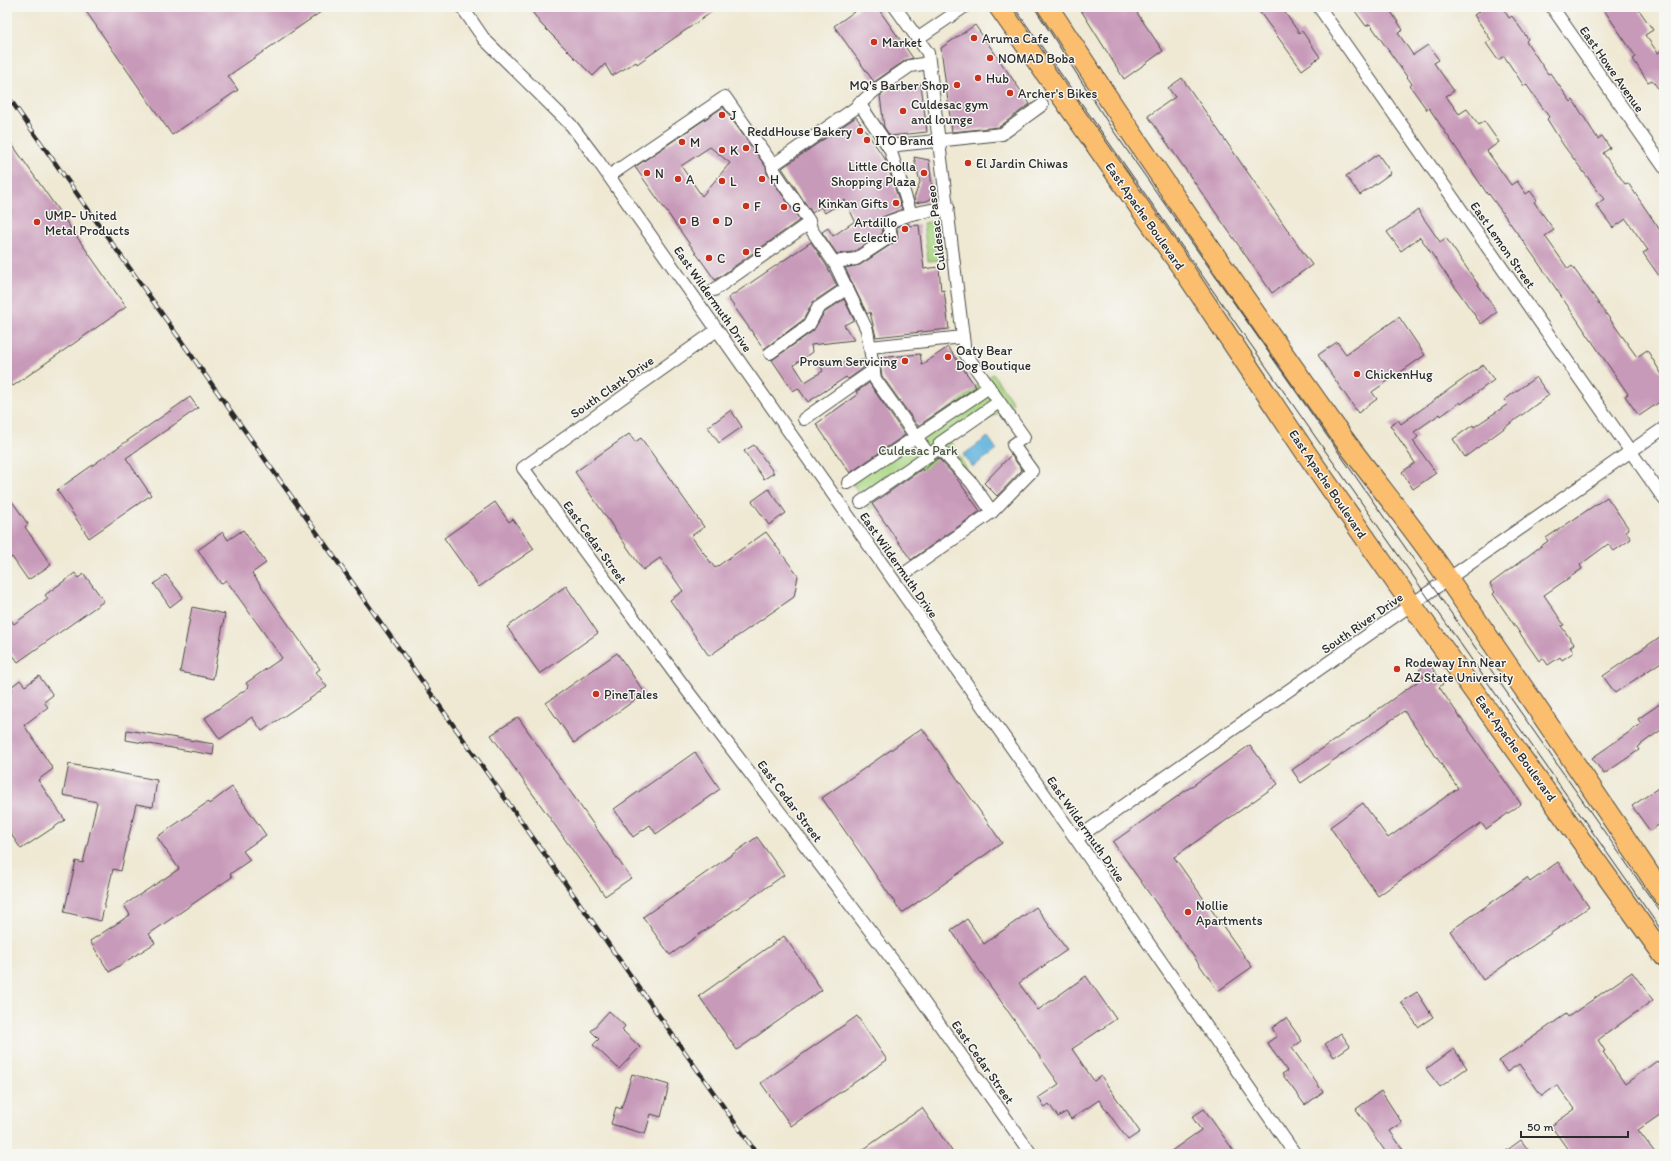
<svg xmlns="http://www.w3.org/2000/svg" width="1671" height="1161" font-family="Itim,sans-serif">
<rect width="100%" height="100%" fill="#f6f6f2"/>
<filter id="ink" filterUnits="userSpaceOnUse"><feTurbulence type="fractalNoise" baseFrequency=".025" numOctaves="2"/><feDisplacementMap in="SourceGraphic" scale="8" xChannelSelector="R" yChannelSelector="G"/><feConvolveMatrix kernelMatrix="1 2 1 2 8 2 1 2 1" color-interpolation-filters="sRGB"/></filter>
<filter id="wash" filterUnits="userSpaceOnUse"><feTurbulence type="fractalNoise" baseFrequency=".012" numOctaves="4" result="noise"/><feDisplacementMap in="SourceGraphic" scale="16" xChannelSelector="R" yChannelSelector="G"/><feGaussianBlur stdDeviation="0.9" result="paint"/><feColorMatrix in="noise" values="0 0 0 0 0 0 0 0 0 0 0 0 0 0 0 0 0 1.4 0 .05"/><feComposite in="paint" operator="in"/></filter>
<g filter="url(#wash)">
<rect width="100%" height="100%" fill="#efe9d4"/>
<!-- green -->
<g fill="#aad784" stroke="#6a8158">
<polygon points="937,221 942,260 928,261 923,223"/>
<polygon points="993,374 1013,403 981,424 975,421 949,438 953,447 972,477 940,454 925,470 921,468 871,502 874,507 870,510 847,475 850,473 851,475 953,406 977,388 976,386"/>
</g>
<!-- water -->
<polygon fill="#63b5df" stroke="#477085" points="988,437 997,450 972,467 963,455"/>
<g id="blocks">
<!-- building -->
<g fill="#c89ab9" fill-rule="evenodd">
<polygon points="83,7 328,7 228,76 238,90 172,135"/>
<polygon points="529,7 719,7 637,64 636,62 612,76 605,64 593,76 540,23"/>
<polygon points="861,7 877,7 913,58 906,60 874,82 834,26"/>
<polygon points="1079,7 1133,7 1163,51 1124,79"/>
<polygon points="1256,7 1281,7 1299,33 1302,31 1320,57 1302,70"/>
<polygon points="1352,7 1388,7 1403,30 1398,33 1413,55 1428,45 1439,60 1434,63 1454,91 1446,96 1459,114 1467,109 1479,125 1484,121 1499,142 1487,151 1511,185 1517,181 1526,194 1530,191 1537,200 1534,202 1554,230 1545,236 1568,269 1572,266 1637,357 1647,350 1664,378 1664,399 1639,416 1625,396 1628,394 1533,255 1489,194 1488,195 1429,108 1427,110 1410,86 1412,84 1370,24 1366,26"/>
<polygon points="1476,7 1502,7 1509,18 1512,16 1528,39 1526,41 1548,74 1550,73 1571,102 1573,100 1598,139 1602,136 1610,148 1603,153 1625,184 1628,183 1664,236 1664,283 1643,253 1648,250 1626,219 1613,228 1596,205 1604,199 1564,146 1547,119 1549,117 1526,84 1524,86 1504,56 1498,60 1486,43 1491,40 1474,15 1480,11"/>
<polygon points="1602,7 1637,7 1653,30 1645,35 1658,53 1664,48 1664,97 1652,80 1648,82 1633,59 1636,57"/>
<polygon points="975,25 1030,104 999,127 952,132 941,48"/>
<polygon points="1182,78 1312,265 1272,293 1148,116 1175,97 1168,88"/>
<polygon points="921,84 927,132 890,136 884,127 880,96 891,88"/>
<path d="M 723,107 L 766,167 L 767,173 L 800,220 L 715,280 L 635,167 ZM 710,147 L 730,163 L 702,196 L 681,166 Z"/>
<polygon points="856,117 885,159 902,209 882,217 881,223 883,233 853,252 837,254 822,232 828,228 833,236 855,221 845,200 825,213 821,207 812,213 782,168"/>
<polygon points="7,137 126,307 13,386 7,377"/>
<polygon points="1378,154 1391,173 1360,195 1346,176"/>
<polygon points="914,157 929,160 933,197 927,201 915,203 914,198 920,182"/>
<polygon points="1418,210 1440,242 1446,238 1497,312 1481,324 1420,237 1401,251 1387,232"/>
<polygon points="908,223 909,226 919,225 924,269 939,267 941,291 944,290 949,329 876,337 870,312 867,314 845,268 860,265 895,242 898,238 897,227"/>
<polygon points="811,242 828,268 837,286 813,302 803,320 764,349 728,298"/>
<polygon points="844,299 854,320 844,325 854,340 811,345 812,352 794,365 805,382 823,371 820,365 864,360 865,367 848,379 846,377 808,402 798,388 793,391 772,360 813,331 824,313"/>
<polygon points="1399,317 1425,355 1372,392 1377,399 1358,413 1318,355 1337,342 1346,354"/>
<polygon points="948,347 976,387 918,426 882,376 879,358 920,354 922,365"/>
<polygon points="1483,365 1494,380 1461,404 1460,402 1441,416 1440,414 1414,432 1418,437 1413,441 1436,473 1413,489 1402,472 1415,463 1390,425 1398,420 1401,424"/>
<polygon points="1536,377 1549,395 1465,457 1453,439 1473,425 1474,427 1508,404 1504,400"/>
<polygon points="869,383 905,435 850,473 816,424 858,394 856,392"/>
<polygon points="190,397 198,408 126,458 151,495 89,538 57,490"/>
<polygon points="731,410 742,427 719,443 708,427"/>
<polygon points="629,434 635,442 641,438 704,527 691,536 715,568 766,532 798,576 794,597 709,656 670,600 683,591 660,558 643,570 575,472"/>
<polygon points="754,445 774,473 764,479 744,451"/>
<polygon points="1011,455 1022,470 997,496 984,483"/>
<polygon points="938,458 955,476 980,511 911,560 872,504 922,469 923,471"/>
<polygon points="769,489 786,513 769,525 752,501"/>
<polygon points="7,494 28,524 25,527 51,565 28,580 12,557 7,561"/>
<polygon points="1607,497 1629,529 1626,531 1631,539 1614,551 1608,544 1580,565 1582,569 1544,595 1564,625 1561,626 1574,644 1570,647 1574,652 1562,660 1560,657 1548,665 1543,658 1539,661 1493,594 1495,592 1490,584 1548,541 1546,538"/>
<polygon points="495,502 509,522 513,519 534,549 479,587 444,538"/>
<polygon points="243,530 266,563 252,573 320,669 316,672 327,687 262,731 252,717 220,739 205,718 249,687 246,683 282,658 226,580 221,584 198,550 223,532 228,540"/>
<polygon points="75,573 78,578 84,574 104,601 18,662 7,647 7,615 14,624 48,599 45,595"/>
<polygon points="166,575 183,597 170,607 154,584"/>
<polygon points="566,586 598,633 540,674 507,627"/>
<polygon points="192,607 225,614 213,679 180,672"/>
<polygon points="1664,634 1664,660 1615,693 1603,676"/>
<polygon points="617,653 645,693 574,743 546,703"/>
<polygon points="1429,663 1443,684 1439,687 1521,804 1486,829 1481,823 1378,896 1330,827 1363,803 1388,838 1458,788 1404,711 1301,783 1292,770 1424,677 1419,670"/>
<polygon points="39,676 53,695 44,702 48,707 24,725 53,769 38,780 65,820 21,849 7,828 7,693 13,689 11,687 20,680 25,686"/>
<polygon points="1664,701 1664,728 1637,747 1639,750 1604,774 1592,758 1641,724 1638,719"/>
<polygon points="518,717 631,878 605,896 491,735"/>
<polygon points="922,728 1002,843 902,913 822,798"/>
<polygon points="127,730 214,744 213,755 126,740"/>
<polygon points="1250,745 1278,784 1174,857 1252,967 1218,991 1113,842"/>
<polygon points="695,752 720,789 656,834 650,825 633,837 614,809"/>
<polygon points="69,764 157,780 153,807 136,804 121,871 113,869 101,921 64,912 76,861 83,863 97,802 63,795"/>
<polygon points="1664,784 1664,821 1650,831 1632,806"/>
<polygon points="232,787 266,835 243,851 250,860 230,874 232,877 149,934 155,943 109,972 90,941 130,915 124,905 179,869 157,837 208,802 209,804"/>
<polygon points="757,837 784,875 670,955 643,917"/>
<polygon points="1558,862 1589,907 1483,980 1450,931 1527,878 1530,882"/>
<polygon points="1036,907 1067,950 1019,983 1038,1010 1086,976 1116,1019 1072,1049 1094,1081 1101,1076 1140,1132 1128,1140 1099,1100 1071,1119 1066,1112 1058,1117 1049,1104 1045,1107 1038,1098 1059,1084 951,930 967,919 984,944"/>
<polygon points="784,936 822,990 737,1050 699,996"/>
<polygon points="1632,972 1653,1000 1598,1040 1605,1051 1603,1052 1625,1084 1657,1061 1664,1071 1664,1112 1638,1130 1656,1154 1571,1154 1551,1126 1575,1109 1557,1085 1542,1096 1519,1064 1507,1072 1499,1061 1566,1014 1568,1017"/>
<polygon points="1417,992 1433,1017 1418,1027 1401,1002"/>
<polygon points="609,1011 625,1026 622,1030 640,1047 619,1069 593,1045 599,1039 591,1031"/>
<polygon points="857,1016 887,1060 791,1126 761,1083"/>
<polygon points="1286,1018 1302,1041 1292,1048 1323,1092 1305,1105 1282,1074 1287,1071 1267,1043 1277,1036 1272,1028"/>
<polygon points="1341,1033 1350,1046 1334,1057 1325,1044"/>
<polygon points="1454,1049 1467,1068 1440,1087 1426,1069"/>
<polygon points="632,1074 669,1085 661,1117 651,1114 645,1134 611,1124 616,1107 621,1109"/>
<polygon points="1381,1091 1402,1123 1390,1131 1406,1154 1387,1154 1356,1109"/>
<polygon points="922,1108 954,1154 857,1154"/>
<polygon points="1204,1109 1236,1154 1167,1154 1201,1130 1192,1117"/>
<polygon points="1521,1140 1531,1154 1502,1154"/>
</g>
</g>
</g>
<g filter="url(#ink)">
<use href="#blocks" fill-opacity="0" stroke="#484844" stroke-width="1"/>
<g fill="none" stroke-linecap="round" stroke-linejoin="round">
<!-- street casing -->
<g stroke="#484844" stroke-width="14">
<g id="street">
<polyline points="462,7 484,39 571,125 596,158 1076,839 1295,1154"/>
<polyline points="895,7 928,53 965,353 1024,437 1013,445 1032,471 992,512 908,571"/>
<polyline points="1319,7 1664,499"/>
<polyline points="1552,7 1664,167"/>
<polyline points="917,39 964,7"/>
<polyline points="859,103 890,149 911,214 948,207"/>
<polyline points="888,146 1002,134 1042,105"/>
<polyline points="773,165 773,169 809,221 811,229 835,264 867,330 875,379 929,455"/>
<polyline points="609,176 725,97 773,165 854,109 874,91 910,66 929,63"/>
<polyline points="834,262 856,259 891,236 888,222 911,214"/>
<polyline points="714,290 809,223"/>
<polyline points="717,330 523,468 686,689 910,983 1031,1154"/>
<polyline points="870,347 963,337"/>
<polyline points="770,353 809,325 818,308 847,288"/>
<polyline points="804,419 874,370"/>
<polyline points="939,448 972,483 992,512"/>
<polyline points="848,483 989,387"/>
<polyline points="861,502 939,448 940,443 999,402"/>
<polyline points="1076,839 1664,428"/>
</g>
</g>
<!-- primary casing -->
<g stroke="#484844" stroke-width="22">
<g id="primary">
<polyline points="999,7 1185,272 1306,453 1412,605 1664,956"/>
<path d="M 1048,7 C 1143,153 1242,296 1343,438 C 1374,480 1408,521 1438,564 C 1514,674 1590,785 1664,896"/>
</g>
</g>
<!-- street -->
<use href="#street" stroke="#fff" stroke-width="12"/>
<!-- primary -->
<use href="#primary" stroke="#fbbe6e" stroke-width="20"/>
<!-- tram -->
<g stroke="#2b2b2b" stroke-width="1">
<polyline points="1014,7 1664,934"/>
<polyline points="1034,7 1110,126 1664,917"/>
</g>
<!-- rail casing -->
<g stroke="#2b2b2b" stroke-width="4.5">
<polyline id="rail" points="7,95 757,1154"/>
</g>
<!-- rail -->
<use href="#rail" stroke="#f6f6f2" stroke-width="3" stroke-dasharray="9" stroke-linecap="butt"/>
</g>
</g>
<!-- markers -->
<g fill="#c8321e" stroke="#f6f6f2" stroke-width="1.5">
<circle cx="974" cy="38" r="4"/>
<circle cx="874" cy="42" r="4"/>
<circle cx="990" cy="58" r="4"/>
<circle cx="978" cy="78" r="4"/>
<circle cx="957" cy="85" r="4"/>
<circle cx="1010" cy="93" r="4"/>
<circle cx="903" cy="111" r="4"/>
<circle cx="722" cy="115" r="4"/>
<circle cx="860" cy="131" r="4"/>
<circle cx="867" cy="140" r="4"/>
<circle cx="682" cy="142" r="4"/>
<circle cx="746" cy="148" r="4"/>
<circle cx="722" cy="150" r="4"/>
<circle cx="968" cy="163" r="4"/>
<circle cx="647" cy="173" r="4"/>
<circle cx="924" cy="173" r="4"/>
<circle cx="678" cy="179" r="4"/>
<circle cx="762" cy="179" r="4"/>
<circle cx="722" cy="181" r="4"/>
<circle cx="896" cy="203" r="4"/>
<circle cx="746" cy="206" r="4"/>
<circle cx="784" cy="207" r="4"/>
<circle cx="683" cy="221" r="4"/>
<circle cx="716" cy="221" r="4"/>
<circle cx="37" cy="222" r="4"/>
<circle cx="905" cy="229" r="4"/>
<circle cx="746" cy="252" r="4"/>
<circle cx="709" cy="258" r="4"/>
<circle cx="948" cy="357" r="4"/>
<circle cx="905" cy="361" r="4"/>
<circle cx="1357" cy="374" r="4"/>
<circle cx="1397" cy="669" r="4"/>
<circle cx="596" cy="694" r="4"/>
<circle cx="1188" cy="912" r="4"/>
</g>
<g text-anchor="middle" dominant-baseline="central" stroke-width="3" stroke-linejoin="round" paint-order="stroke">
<!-- poi labels -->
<g font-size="13" fill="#2b2b2b" stroke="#f6f6f2" text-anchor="start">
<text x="982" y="38">Aruma Cafe</text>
<text x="882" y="42">Market</text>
<text x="998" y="58">NOMAD Boba</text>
<text x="986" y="78">Hub</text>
<text x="949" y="85" text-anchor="end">MQ's Barber Shop</text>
<text x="1018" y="93">Archer's Bikes</text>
<text x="911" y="104">Culdesac gym<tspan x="911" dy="15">and lounge</tspan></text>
<text x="730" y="115">J</text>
<text x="852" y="131" text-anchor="end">ReddHouse Bakery</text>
<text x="875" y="140">ITO Brand</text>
<text x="690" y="142">M</text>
<text x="754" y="148">I</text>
<text x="730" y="150">K</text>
<text x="976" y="163">El Jardin Chiwas</text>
<text x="916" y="166" text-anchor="end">Little Cholla<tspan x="916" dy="15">Shopping Plaza</tspan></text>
<text x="655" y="173">N</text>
<text x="686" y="179">A</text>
<text x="770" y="179">H</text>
<text x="730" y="181">L</text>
<text x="888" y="203" text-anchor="end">Kinkan Gifts</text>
<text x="754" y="206">F</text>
<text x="792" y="207">G</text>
<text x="45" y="215">UMP- United<tspan x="45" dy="15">Metal Products</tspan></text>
<text x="691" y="221">B</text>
<text x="724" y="221">D</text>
<text x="897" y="222" text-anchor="end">Artdillo<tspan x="897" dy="15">Eclectic</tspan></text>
<text x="754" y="252">E</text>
<text x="717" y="258">C</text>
<text x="956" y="350">Oaty Bear<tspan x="956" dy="15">Dog Boutique</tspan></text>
<text x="897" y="361" text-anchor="end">Prosum Servicing</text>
<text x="1365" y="374">ChickenHug</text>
<text x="1405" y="662">Rodeway Inn Near<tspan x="1405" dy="15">AZ State University</tspan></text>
<text x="604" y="694">PineTales</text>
<text x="1196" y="905">Nollie<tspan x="1196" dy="15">Apartments</tspan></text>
</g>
<!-- street labels -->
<g font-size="13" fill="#2b2b2b" stroke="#f6f6f2">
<text transform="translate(1612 69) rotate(55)">East Howe Avenue</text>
<text transform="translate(1145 216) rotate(55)">East Apache Boulevard</text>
<text transform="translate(936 228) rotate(-97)">Culdesac Paseo</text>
<text transform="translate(1503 245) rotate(55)">East Lemon Street</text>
<text transform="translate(713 299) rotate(55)">East Wildermuth Drive</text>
<text transform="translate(612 387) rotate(-35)">South Clark Drive</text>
<text transform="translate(1328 484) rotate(56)">East Apache Boulevard</text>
<text transform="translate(595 542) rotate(54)">East Cedar Street</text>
<text transform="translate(899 565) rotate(55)">East Wildermuth Drive</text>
<text transform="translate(1362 623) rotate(-35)">South River Drive</text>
<text transform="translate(1516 748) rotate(54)">East Apache Boulevard</text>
<text transform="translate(790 801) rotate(53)">East Cedar Street</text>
<text transform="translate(1086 829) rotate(55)">East Wildermuth Drive</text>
<text transform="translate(983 1062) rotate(55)">East Cedar Street</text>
</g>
<!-- park labels -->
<g font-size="13" fill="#4b5641" stroke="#f6f6f2">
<text x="918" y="450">Culdesac Park</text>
</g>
</g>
<!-- margin -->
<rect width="1671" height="1161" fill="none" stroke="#f6f6f2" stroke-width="24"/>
<!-- scale -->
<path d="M1521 1131v6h107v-6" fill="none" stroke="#2b2b2b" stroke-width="2"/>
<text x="1527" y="1131" font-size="12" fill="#2b2b2b" stroke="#f6f6f2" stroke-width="3" paint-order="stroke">50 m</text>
</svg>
